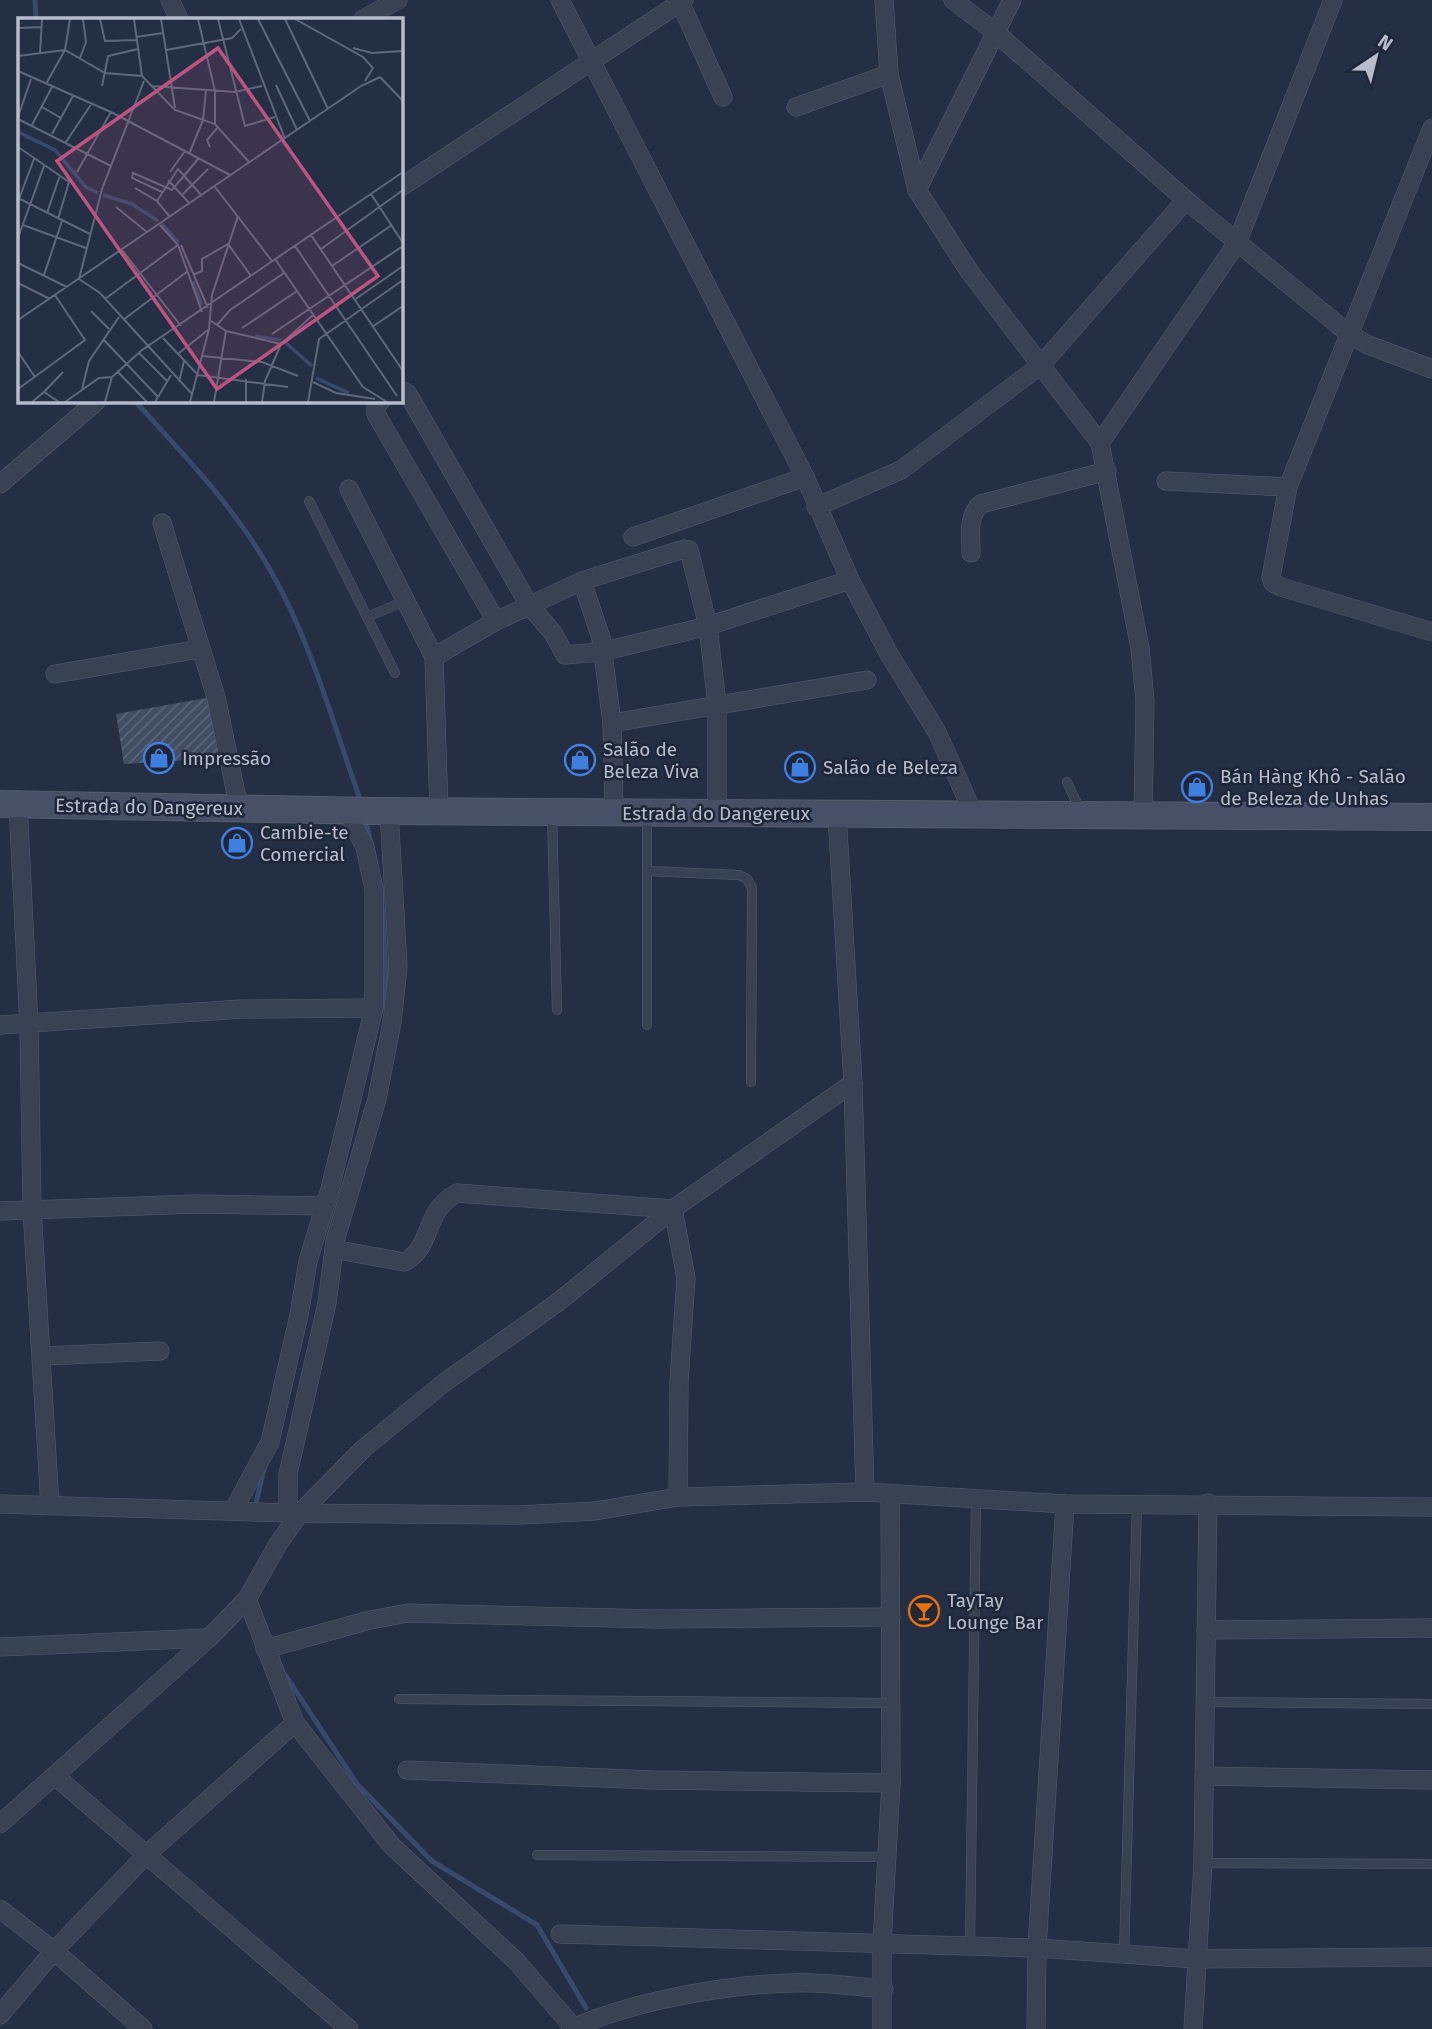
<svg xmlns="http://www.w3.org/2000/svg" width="1432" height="2029" font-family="'Fira Sans',sans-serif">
<defs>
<pattern id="building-hatch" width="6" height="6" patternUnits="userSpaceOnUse" patternTransform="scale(1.75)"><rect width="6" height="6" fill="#414d63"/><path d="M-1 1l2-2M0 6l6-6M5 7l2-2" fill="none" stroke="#5a6578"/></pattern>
</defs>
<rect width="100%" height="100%" fill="#252f43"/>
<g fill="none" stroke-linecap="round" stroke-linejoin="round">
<!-- stream -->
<g stroke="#38496b" stroke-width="5">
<polyline points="35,0 36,19"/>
<path d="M 135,401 C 183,454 233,505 269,568 C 311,640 333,724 361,802"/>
<polyline points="365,818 371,843"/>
<polyline points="381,886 386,973 382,1006"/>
<polyline points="256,1503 264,1469"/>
<polyline points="286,1676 357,1784 432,1861 537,1925 586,2008"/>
</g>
</g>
<!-- building -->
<polygon fill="url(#building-hatch)" points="212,697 226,758 124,764 116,714"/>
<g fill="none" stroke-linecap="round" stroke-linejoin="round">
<!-- lane casing -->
<g stroke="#555c6d" stroke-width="10">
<g id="lane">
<polyline points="309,501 395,673"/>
<polyline points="367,617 405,601"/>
<polyline points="1067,782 1081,812"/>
<polyline points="552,814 557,1010"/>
<polyline points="647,871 739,875 747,879 752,888 751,1082"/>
<polyline points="647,1025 647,814"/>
<polyline points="399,1699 890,1703"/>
<polyline points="1207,1702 1432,1704"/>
<polyline points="537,1855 887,1857"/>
<polyline points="1203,1863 1432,1864"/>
<polyline points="970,1946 976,1499"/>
<polyline points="1124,1954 1137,1504"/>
</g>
</g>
<!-- street casing -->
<g stroke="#555c6d" stroke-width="19">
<g id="street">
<polyline points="170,0 179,19"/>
<polyline points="560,0 805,477 850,580 889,654 937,732 974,815"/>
<polyline points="884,0 889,74 917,190 969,271 1100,443 1140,648 1145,701 1143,816"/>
<polyline points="953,0 995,32 1186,200 1348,333 1366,344 1432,369"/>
<polyline points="680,2 723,97"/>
<polyline points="363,19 398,0"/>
<polyline points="796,107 889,74"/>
<polyline points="1432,128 1288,487 1271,577 1273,583 1281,587 1432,632"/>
<polyline points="401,187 684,0"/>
<polyline points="917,190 1012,0"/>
<polyline points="401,390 408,394 529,605 553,633 565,655 601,652 708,626 850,580"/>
<polyline points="381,401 376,404 376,414 496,621"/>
<polyline points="1100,443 1237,243 1333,0"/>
<polyline points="1166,481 1288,487"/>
<polyline points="0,484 97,401"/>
<polyline points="349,489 434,657 439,811"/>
<polyline points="816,507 901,470 1041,365 1186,200"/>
<polyline points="162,523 216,697 239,808"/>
<polyline points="633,537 805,477"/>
<path d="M 971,553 C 971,535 967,516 981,504 L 1107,471"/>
<polyline points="582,581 601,638 612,723 614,812"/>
<polyline points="434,657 496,621 582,581 684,549 689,550 708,626 717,705 717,813"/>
<polyline points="55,674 200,649"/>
<polyline points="612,723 867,680"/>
<polyline points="18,804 29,1026 32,1209 50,1506"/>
<polyline points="837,814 853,1083 865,1492"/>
<polyline points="0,1025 242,1009 374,1008"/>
<polyline points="0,1211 195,1204 325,1206"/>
<path d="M 336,1246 L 338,1250 L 404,1262 C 434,1247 422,1212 457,1193 L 673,1209 L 686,1278 L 679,1381 L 678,1497"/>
<polyline points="43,1356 160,1351"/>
<polyline points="0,1504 288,1513 520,1515 595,1511 678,1497 865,1492 1065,1504 1432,1507"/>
<polyline points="233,1511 270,1442 299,1315 308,1261 330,1189 374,1008 374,889 365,847 346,810"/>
<polyline points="288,1513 288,1474 327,1303 335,1241 377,1099 392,1022 398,967 389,811"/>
<polyline points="1206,1630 1432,1628"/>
<polyline points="0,1647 209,1638"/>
<polyline points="265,1649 370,1620 408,1613 658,1619 891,1617"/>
<polyline points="295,1723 392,1846 516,1961 574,2028"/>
<polyline points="407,1770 652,1780 891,1783"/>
<polyline points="55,1776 349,2029"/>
<polyline points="1204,1776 1432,1780"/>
<polyline points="0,1824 209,1638 247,1599 278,1544 300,1513 363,1449 445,1382 557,1303 673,1209 853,1083"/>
<polyline points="0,1909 54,1951 143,2029"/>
<polyline points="560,1934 1037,1948 1196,1959 1432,1957"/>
<polyline points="0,2015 54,1951 147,1854 295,1723 247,1599"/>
<path d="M 571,2029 C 636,1999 744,1981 814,1983 C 838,1984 861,1987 884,1989"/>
<polyline points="882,2029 882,1943 891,1783 890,1494"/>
<polyline points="1036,2029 1037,1948 1065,1504"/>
<polyline points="1193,2029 1203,1863 1208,1503"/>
</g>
</g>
<!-- secondary casing -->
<g stroke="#555c6d" stroke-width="28">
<polyline id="secondary" points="0,804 373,811 1432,817"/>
</g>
<!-- lane -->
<use href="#lane" stroke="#394253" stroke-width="9"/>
<!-- street -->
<use href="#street" stroke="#394253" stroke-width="18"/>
<!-- secondary -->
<use href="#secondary" stroke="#475066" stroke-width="26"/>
</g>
<!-- icons -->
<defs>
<g id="shop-ring" transform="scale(1.575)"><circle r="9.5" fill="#1e2638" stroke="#3f7fe0" stroke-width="1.5"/><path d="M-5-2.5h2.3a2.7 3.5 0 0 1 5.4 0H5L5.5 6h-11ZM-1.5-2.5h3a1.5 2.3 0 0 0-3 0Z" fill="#3f7fe0"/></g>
<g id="bar-ring" transform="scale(1.575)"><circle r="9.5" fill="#1e2638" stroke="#e8710a" stroke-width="1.5"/><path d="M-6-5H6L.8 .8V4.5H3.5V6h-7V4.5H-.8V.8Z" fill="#e8710a"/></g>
</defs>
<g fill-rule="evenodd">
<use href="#shop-ring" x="159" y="758"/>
<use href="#shop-ring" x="580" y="760"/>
<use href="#shop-ring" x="800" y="767"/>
<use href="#shop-ring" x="1197" y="787"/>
<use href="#shop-ring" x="237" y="843"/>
<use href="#bar-ring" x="924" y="1611"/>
</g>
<g text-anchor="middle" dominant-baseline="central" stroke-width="5" stroke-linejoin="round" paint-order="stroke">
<!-- poi labels -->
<g font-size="19" fill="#b7bdcd" stroke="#1e2638" text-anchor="start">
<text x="603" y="749">Salão de<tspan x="603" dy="22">Beleza Viva</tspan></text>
<text x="182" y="758">Impressão</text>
<text x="823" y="767">Salão de Beleza</text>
<text x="1220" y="776">Bán Hàng Khô - Salão<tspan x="1220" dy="22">de Beleza de Unhas</tspan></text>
<text x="260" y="832">Cambie-te<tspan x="260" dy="22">Comercial</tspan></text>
<text x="947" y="1600">TayTay<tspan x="947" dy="22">Lounge Bar</tspan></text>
</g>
<!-- street labels -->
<g font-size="19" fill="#b7bdcd" stroke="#1e2638">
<text transform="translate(149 807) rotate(1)">Estrada do Dangereux</text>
<text x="716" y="813">Estrada do Dangereux</text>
</g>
</g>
<!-- overview -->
<g transform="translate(18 18)">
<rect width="385" height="385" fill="#252f43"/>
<path fill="none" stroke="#38496b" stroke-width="3.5" d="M 0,114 L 37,132 L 68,169 L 80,175M 85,177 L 114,186 L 140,203M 144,206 L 161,225M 175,263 L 184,287M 237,318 L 263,322M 267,324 L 294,348M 298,360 L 331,375"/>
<path fill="none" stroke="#5f687a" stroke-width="2" d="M 82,1 L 87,23 L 119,22M 116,1 L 124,58M 143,1 L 157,90M 180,1 L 197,73 L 197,106M 200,1 L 227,108 L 257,99M 221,1 L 267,121M 240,1 L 292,103M 267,1 L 310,91M 277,1 L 345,39 L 355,50 L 347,63M 0,10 L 24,9M 118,19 L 145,15M 335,30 L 354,35 L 385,33M 148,32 L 214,20 L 223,11M 22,35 L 24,1M 0,38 L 47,32 L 87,55 L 124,58 L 157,92 L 197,106 L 231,144M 62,40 L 68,24 L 65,1M 0,53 L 95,95 L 212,157M 362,59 L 385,83M 126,63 L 84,171 L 61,261 L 82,275 L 174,376M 28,66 L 47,32 L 52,1M 258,67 L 279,112M 84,68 L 90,38 L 120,31M 134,68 L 217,74 L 244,68M 24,89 L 43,100M 0,99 L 13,61M 0,101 L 93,148M 14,107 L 34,69M 34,116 L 55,78M 48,124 L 74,85M 0,129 L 51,164 L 40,201M 192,129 L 189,122 L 200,109M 171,136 L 185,102 L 188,72M 59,154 L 93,94M 152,154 L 167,133M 150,162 L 172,186M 197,169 L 254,243M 117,170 L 139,183 L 152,199M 144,174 L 114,160 L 115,155 L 154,172 L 180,141M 165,176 L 190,151M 353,176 L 385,225M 0,180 L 72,216M 1,181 L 16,141M 139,183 L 160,151 L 184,178M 98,189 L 129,214M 29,195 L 42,157M 5,207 L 68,230M 142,207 L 160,227 L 184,294M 293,217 L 385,353M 0,220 L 26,148M 163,227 L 190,290M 277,228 L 379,378M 303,231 L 385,172M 104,232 L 163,308M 257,241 L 345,369 L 369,384M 0,245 L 49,269M 314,248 L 374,207M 26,257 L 44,203M 175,257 L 184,253 L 184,241 L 210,226 L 233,258M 0,265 L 32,281M 87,281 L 160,227M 336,282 L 385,248M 73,293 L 91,311M 0,302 L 343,68 L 362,59M 105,302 L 170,253M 193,303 L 208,313 L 196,384M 199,307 L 212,292 L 266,255M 354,309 L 385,288M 224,310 L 279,273M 208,313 L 263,326M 254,316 L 385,228M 145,320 L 180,357 L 270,369M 85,321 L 140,379M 0,334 L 17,359M 121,335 L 149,363M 161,335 L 190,312M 185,338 L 244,344 L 280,358M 99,353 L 129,384M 228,361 L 228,384M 161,364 L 166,343M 295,364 L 318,375 L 357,381M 0,371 L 67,322 L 37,277M 64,371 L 71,343 L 101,299M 26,374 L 45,354M 14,384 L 26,374 L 41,384M 47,384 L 81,360 L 94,359 L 124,332 L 385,154M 87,384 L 94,359M 137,384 L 153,357M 172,384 L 191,311 L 194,277 L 220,198M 244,384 L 247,363 L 263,326 L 295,297M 290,384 L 301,321 L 385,262"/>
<path fill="#be5283" fill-opacity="0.15" stroke="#be5283" stroke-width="3.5" d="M 200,30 L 360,258 L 199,371 L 39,143 Z"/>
<rect width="385" height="385" fill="none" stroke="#b7bdcd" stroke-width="3.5"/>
</g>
<!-- north arrow -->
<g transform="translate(1376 56) rotate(35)" stroke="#1e2638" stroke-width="5" paint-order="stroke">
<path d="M0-5L12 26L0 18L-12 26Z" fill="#b7bdcd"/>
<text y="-10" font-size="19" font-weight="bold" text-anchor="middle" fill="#b7bdcd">N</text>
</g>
</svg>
